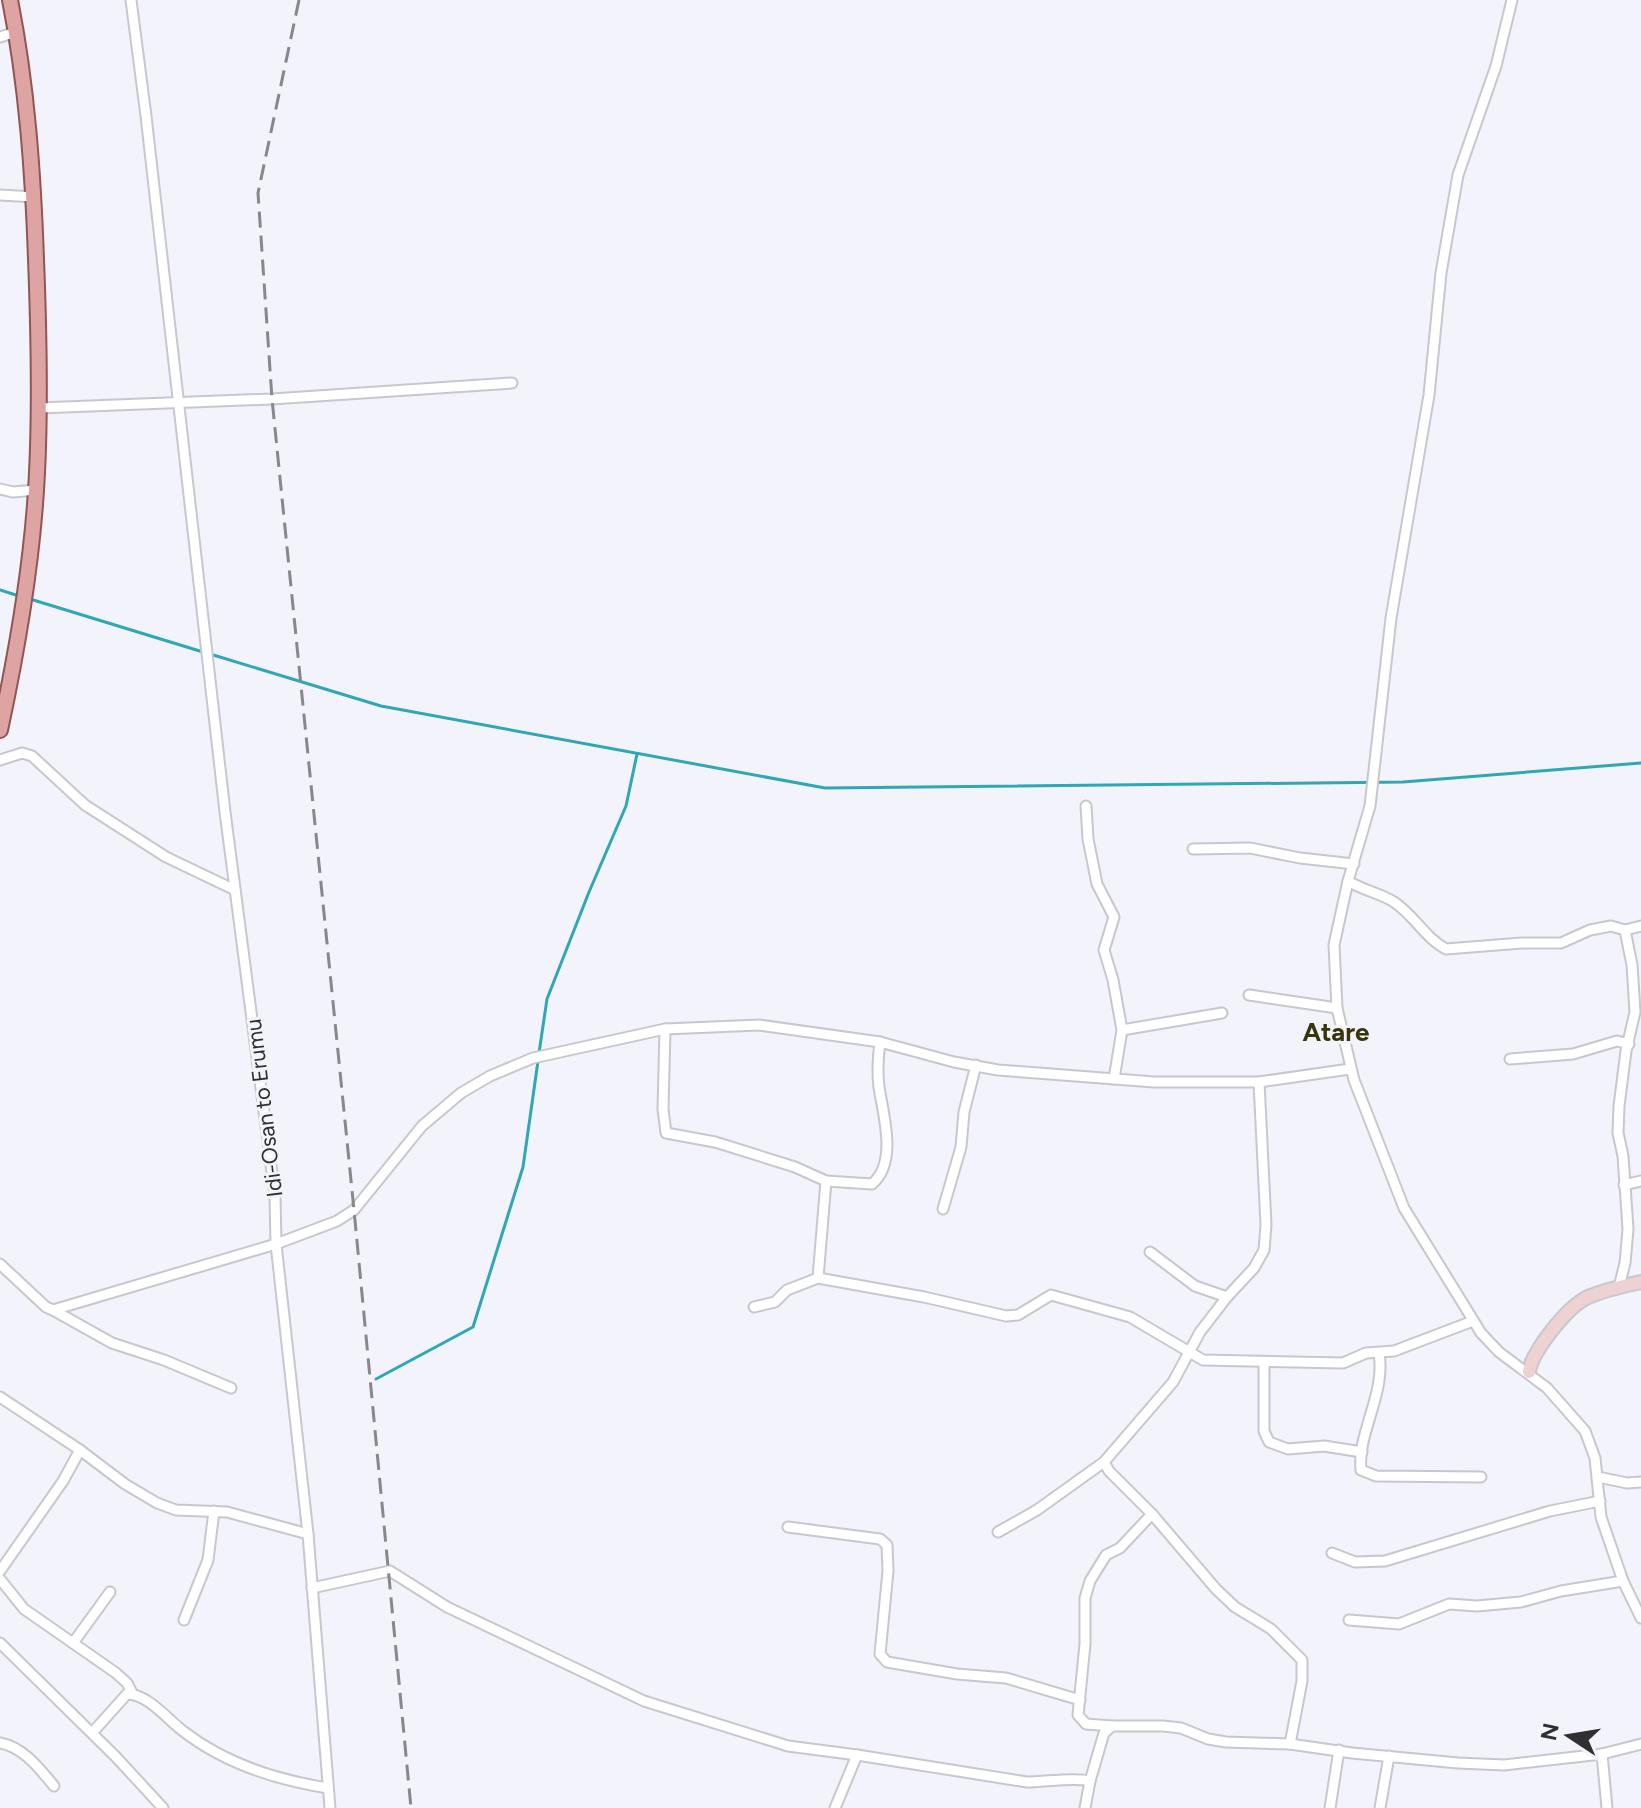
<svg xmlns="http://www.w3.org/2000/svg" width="1641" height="1808" font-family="Figtree,sans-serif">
<rect width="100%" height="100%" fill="#f3f3fb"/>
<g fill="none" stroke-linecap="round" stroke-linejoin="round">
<!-- stream -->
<g stroke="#30a7b5" stroke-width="3">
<polyline points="0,590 19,596"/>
<polyline points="30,599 203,652"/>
<polyline points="210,654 381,706 825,788 1403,782 1641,763"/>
<polyline points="539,1053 547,999 589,892 626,806 637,754"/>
<polyline points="376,1379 473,1327 523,1167 538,1061"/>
</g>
<!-- street casing -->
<g stroke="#c7c7cf" stroke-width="13">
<g id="street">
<polyline points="131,0 146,116 225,812 275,1196 276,1244 308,1534 330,1808"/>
<polyline points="1512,0 1496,66 1458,175 1441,273 1429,395 1391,618 1370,806 1348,881 1334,945 1337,1008 1354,1080 1404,1208 1481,1333 1499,1352 1547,1388 1585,1431 1595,1458 1601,1517 1623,1581 1641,1618"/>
<polyline points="0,37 16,32"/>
<polyline points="0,195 35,197"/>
<polyline points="39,408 272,399 512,383"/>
<polyline points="0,489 13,492 36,490"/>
<polyline points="0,760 22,753 32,756 85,805 166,857 235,890"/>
<polyline points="1086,806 1088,839 1097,884 1114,917 1104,950 1113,980 1122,1030 1114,1079"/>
<polyline points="1193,849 1250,848 1300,858 1354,864"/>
<path d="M 1348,881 C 1362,890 1380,893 1394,902 C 1414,915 1425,938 1446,949 L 1522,943 L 1561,943 L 1590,930 L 1611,926 L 1625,930 L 1632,965 L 1635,1012 L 1626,1051 L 1619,1106 L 1618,1133 L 1623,1156 L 1628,1229 L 1625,1263 L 1619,1287"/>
<polyline points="1625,930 1641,926"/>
<polyline points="1249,995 1337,1008"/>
<polyline points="665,1029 663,1109 666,1133 715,1142 795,1167 826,1181 818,1278 787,1290 775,1302 754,1307"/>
<polyline points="1122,1030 1222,1013"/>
<polyline points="1510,1059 1573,1054 1617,1041 1629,1044"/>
<path d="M 826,1181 L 872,1184 C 898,1162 883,1115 879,1087 C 877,1072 878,1057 880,1042"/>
<polyline points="1624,1185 1641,1181"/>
<polyline points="943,1209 961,1147 964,1112 976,1065"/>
<polyline points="1150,1252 1195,1286 1227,1297"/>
<polyline points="0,1264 46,1307 53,1310 276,1244 337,1221 354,1210 422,1126 461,1093 490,1076 533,1058 665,1029 759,1025 880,1042 954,1062 998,1070 1154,1082 1259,1082 1350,1069"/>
<polyline points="818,1278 924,1297 1006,1316 1018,1315 1051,1295 1130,1317 1203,1360 1343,1363 1366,1353 1394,1351 1473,1321"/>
<polyline points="53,1310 112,1343 164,1360 231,1388"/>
<path d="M 1379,1353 C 1386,1394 1357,1433 1361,1470 L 1376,1476 L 1481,1477"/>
<polyline points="1264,1362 1264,1431 1269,1442 1288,1449 1324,1446 1362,1452"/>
<polyline points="0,1397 80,1450 125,1484 157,1503 176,1510 227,1512 308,1534"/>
<polyline points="1104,1462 1109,1471 1152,1514 1216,1589 1235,1607 1271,1629 1302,1660 1302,1681 1290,1744"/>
<polyline points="1598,1477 1627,1483 1641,1482"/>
<polyline points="788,1527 880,1539 887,1545 888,1571 880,1654 887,1662 957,1674 1006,1678 1080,1700"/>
<polyline points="998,1532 1037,1510 1104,1462 1173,1382 1200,1332 1227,1297 1254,1268 1264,1250 1266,1225 1259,1082"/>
<polyline points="1332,1553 1355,1562 1385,1561 1550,1511 1600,1501"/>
<polyline points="0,1571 63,1481 80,1450"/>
<polyline points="0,1579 24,1609 116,1673 127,1683 132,1693"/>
<polyline points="312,1588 390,1571 447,1607 644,1701 788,1746 857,1755 835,1808"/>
<polyline points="184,1620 208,1560 214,1511"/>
<polyline points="1349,1620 1399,1624 1449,1604 1477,1606 1521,1602 1561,1591 1623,1581"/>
<polyline points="0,1643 116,1757 163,1808"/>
<polyline points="73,1643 110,1592"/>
<polyline points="1112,1726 1086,1724 1078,1715 1085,1644 1085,1598 1090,1581 1106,1555 1120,1548 1152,1514"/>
<path d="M 92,1733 L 127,1694 C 148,1694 167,1719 183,1731 C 224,1763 277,1780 328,1788"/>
<path d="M 0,1743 C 23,1747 39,1768 54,1786"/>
<polyline points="1602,1754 1607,1808"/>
<path d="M 857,1755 L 1027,1782 C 1045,1782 1074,1777 1090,1781 L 1104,1733 L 1112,1726 L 1163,1726 L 1181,1728 L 1208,1739 L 1226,1742 L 1290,1744 L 1352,1753 L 1458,1763 L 1504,1765 L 1602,1754 L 1641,1744"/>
<polyline points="1085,1808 1090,1781"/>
<polyline points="1330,1808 1339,1750"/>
<polyline points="1380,1808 1389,1756"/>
</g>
</g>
<!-- secondary casing -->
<g stroke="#c7c7cf" stroke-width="16">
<path id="secondary" d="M 1529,1372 C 1532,1351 1567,1308 1586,1298 C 1603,1290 1623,1286 1641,1282"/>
</g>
<!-- primary casing -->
<g stroke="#935455" stroke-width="18">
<path id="primary" d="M 0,730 C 17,651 31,571 36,490 C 41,414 39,336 36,259 C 33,173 27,86 10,0"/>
</g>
<!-- street -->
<use href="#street" stroke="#fff" stroke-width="9"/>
<!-- secondary -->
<use href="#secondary" stroke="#eed2d1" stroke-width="12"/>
<!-- primary -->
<use href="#primary" stroke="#dea4a4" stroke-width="14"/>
<!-- rail -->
<polyline stroke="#87878d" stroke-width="3" stroke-dasharray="16 8" stroke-linecap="butt" points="299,0 258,193 272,399 354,1210 411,1808"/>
</g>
<g text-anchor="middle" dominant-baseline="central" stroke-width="6" stroke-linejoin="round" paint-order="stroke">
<!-- street labels -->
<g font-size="22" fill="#303033" stroke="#f3f3fb">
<text transform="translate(264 1108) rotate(-97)">Idi-Osan to Erumu</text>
</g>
<!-- quarter labels -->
<g font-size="26" font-weight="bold" fill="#37350a" stroke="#f3f3fb">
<text x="1336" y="1032">Atare</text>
</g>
</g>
<!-- north arrow -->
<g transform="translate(1569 1736) rotate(282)" stroke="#f3f3fb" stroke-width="6" paint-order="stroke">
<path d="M0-6L14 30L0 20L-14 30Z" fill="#303033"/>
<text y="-12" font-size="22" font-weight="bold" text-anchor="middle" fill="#303033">N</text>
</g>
</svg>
